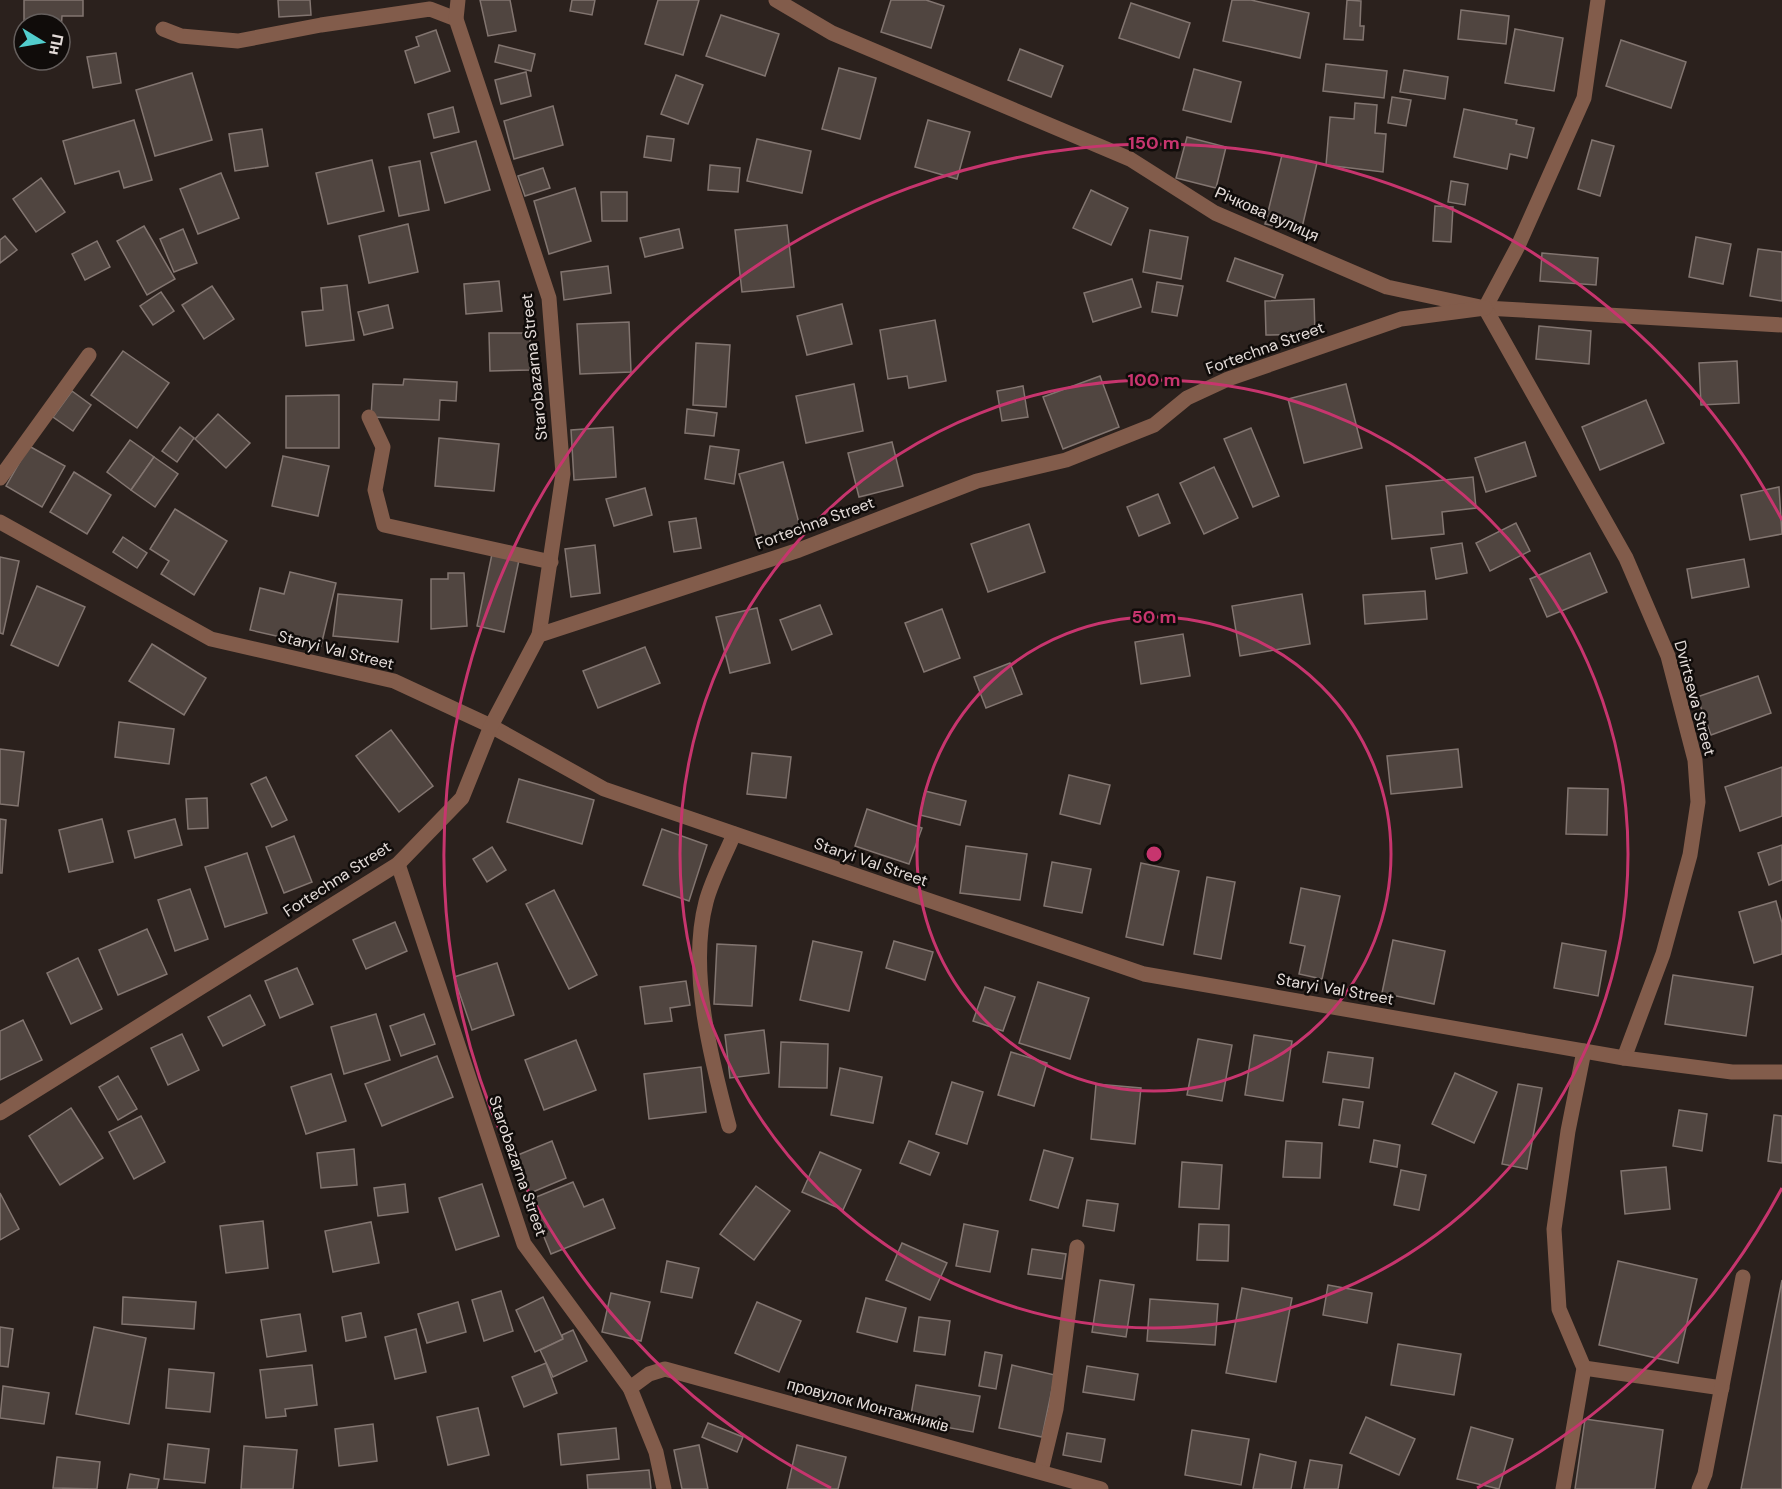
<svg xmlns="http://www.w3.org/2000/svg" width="1782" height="1489" font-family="'DM Sans',sans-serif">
<rect width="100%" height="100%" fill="#2b211d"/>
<!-- building -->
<g fill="#504540" stroke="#827570" stroke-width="1.5">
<polygon points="24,0 83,0 83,16 62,16 60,45 60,24 24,24"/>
<polygon points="278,0 310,0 311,15 279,17"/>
<polygon points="480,0 510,0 516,31 488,36"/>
<polygon points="572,0 595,0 592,15 570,11"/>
<polygon points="658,0 699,0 683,55 645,44"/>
<polygon points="891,0 926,0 944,6 931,48 881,32"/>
<polygon points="1232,0 1251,0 1309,13 1300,58 1223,41"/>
<polygon points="1347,0 1361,1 1360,26 1364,26 1363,40 1344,39"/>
<polygon points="1131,3 1190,23 1179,58 1119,38"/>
<polygon points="1461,10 1509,16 1506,44 1458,39"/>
<polygon points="721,15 779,34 765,76 706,56"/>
<polygon points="1515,29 1563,38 1554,91 1505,83"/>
<polygon points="436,30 450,71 415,83 405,51 419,46 416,37"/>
<polygon points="1621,40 1686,62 1671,108 1606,86"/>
<polygon points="499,45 535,54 531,71 495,62"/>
<polygon points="1020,49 1063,66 1051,97 1008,80"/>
<polygon points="116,53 121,83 93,88 87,57"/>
<polygon points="1326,64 1387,71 1384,98 1323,91"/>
<polygon points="839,68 876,78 860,139 822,129"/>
<polygon points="1194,69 1241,82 1231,122 1183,110"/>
<polygon points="1404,70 1448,77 1445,99 1400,92"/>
<polygon points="526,72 531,96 501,104 495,80"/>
<polygon points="192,73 212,140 155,156 136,90"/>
<polygon points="676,75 703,85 688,124 661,114"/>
<polygon points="1392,97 1411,100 1406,126 1388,123"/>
<polygon points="1355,103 1377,105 1375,133 1386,134 1383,172 1326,165 1330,117 1354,119"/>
<polygon points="553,106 563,145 514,159 504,121"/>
<polygon points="453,107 459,132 434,138 428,114"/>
<polygon points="1464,109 1517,120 1516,124 1534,128 1527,158 1510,154 1507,169 1454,157"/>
<polygon points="134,120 152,180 124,188 119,171 75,184 63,141"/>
<polygon points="928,120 970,132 957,179 915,167"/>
<polygon points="262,129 268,166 235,171 229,134"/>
<polygon points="647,136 674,139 671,161 644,157"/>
<polygon points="1187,137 1226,147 1216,188 1176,178"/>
<polygon points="757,139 811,151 802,193 747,181"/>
<polygon points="1592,140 1614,146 1600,196 1578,189"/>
<polygon points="476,141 490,190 445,203 431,153"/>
<polygon points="1282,155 1317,163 1301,232 1265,224"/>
<polygon points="372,160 384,211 328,224 316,173"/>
<polygon points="420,161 429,210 399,216 389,167"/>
<polygon points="710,165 740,168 738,192 708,190"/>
<polygon points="543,168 550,188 525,196 518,176"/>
<polygon points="221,173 239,218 198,234 180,189"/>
<polygon points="41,178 65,212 36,232 13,199"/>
<polygon points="1451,181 1468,184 1465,205 1448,202"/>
<polygon points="575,188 591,241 549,254 534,201"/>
<polygon points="1091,190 1128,208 1111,245 1073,228"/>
<polygon points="601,192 627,192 627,221 602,221"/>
<polygon points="1435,206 1453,207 1451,242 1433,241"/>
<polygon points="408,224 418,272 369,283 359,236"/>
<polygon points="787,225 794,287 742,292 735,230"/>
<polygon points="144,226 175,279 147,295 117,241"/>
<polygon points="183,229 197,263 174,272 160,239"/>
<polygon points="679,229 683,248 645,257 640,238"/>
<polygon points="1150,230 1188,237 1181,279 1143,272"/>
<polygon points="5,236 17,250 0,263 0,240"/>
<polygon points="1696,237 1731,244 1723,284 1689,277"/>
<polygon points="97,241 110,267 85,280 72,254"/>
<polygon points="1758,249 1782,252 1782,301 1750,296"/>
<polygon points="1542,253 1598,258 1596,285 1540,281"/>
<polygon points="1235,258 1283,275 1275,298 1227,281"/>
<polygon points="608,266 611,293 564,300 561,272"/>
<polygon points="1132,279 1141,307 1093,322 1084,293"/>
<polygon points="499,281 502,311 466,314 464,284"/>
<polygon points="1157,282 1183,286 1177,316 1152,312"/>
<polygon points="347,285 354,340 306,346 302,312 323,310 321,288"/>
<polygon points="212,286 234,319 204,339 182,305"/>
<polygon points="161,292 174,311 153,325 140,306"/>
<polygon points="1314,299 1315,334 1266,335 1265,301"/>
<polygon points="842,304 852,344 807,355 797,316"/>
<polygon points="388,305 393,328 364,335 358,312"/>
<polygon points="935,320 946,381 909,388 907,376 888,379 880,330"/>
<polygon points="629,322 631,372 580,374 577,324"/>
<polygon points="1539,326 1591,331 1589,364 1536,359"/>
<polygon points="489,333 530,333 530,370 490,371"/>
<polygon points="696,343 730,345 726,407 693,405"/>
<polygon points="123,351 169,383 137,428 91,395"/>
<polygon points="1737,361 1739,403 1701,405 1699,363"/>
<polygon points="1100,376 1119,427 1063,449 1043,397"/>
<polygon points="404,379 457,382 456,401 440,400 439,420 371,417 373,384 403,385"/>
<polygon points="854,384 863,431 806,443 796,396"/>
<polygon points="1346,384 1362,448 1304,463 1288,399"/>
<polygon points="1023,386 1028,417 1002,421 997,391"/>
<polygon points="72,391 91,405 73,431 53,417"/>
<polygon points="339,395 339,448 286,448 286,396"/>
<polygon points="1646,400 1664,443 1600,470 1582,427"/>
<polygon points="687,409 717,413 714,436 685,433"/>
<polygon points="218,414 250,443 226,468 195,439"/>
<polygon points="180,427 194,438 177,462 162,451"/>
<polygon points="613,427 616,477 574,480 571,430"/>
<polygon points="1251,428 1279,496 1253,507 1224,439"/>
<polygon points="439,438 499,444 494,491 435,486"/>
<polygon points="130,440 154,457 131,490 107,472"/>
<polygon points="892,442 903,486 859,497 848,453"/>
<polygon points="1525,442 1536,476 1486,492 1475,458"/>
<polygon points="29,446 65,466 42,507 6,486"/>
<polygon points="710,446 739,450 734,484 705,479"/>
<polygon points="283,456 329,466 318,516 272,506"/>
<polygon points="154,457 178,474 155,507 131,490"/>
<polygon points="783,462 801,531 758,542 739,474"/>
<polygon points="1214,467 1238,518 1204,534 1180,483"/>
<polygon points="74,472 111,495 87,534 50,512"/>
<polygon points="1473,477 1476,508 1442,512 1444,534 1392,539 1386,486"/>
<polygon points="1779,487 1782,534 1750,540 1741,495"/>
<polygon points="645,488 652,515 614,526 606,499"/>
<polygon points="1158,494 1170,523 1139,536 1127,507"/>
<polygon points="175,509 227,541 194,595 161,574 169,561 150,549"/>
<polygon points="696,518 701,548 674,552 669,522"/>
<polygon points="1516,523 1530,551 1490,571 1476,543"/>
<polygon points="1029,524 1045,572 988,592 971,544"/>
<polygon points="123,537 147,553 137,568 113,552"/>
<polygon points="1462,543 1467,573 1436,579 1431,548"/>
<polygon points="595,545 600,593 571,597 565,549"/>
<polygon points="1590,553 1607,592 1547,617 1530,579"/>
<polygon points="492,554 519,560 504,632 477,626"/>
<polygon points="0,557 19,561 3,634 0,633"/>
<polygon points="1744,559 1749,587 1692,598 1687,569"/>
<polygon points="290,572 336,583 321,646 250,630 260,588 284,594"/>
<polygon points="448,573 464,573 467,626 431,629 431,579 448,579"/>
<polygon points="37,586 85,607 58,666 11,645"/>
<polygon points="1425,591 1427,619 1365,624 1363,595"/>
<polygon points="338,594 402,600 398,642 333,636"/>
<polygon points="1302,594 1310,644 1240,656 1232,606"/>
<polygon points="820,605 832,634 792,650 780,620"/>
<polygon points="757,608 770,663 730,673 716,617"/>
<polygon points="942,609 960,658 924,672 905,623"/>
<polygon points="1183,634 1190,676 1141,684 1135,642"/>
<polygon points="152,644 206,678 184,715 129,681"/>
<polygon points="645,647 660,683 598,708 583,671"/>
<polygon points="1010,663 1022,694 986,708 974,677"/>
<polygon points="1758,676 1771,713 1711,735 1697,697"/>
<polygon points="119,722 174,729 169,764 115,757"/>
<polygon points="391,730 433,786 399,812 356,756"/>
<polygon points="0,749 24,752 18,806 0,804"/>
<polygon points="1458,749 1462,787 1391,794 1387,756"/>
<polygon points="752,753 791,757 786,798 747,794"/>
<polygon points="1782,767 1782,816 1740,831 1725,787"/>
<polygon points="1069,775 1110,785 1100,824 1060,814"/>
<polygon points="266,777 287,820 272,827 251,784"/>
<polygon points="519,779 594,800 582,844 507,822"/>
<polygon points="1568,788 1608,789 1607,835 1566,834"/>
<polygon points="925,791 966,801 960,825 920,815"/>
<polygon points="207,798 208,828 188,829 186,799"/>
<polygon points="867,809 922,828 909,864 855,846"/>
<polygon points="0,819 6,820 2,873 0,873"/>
<polygon points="102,819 113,862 69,872 59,830"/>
<polygon points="175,819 182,845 135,858 128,831"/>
<polygon points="662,829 707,845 689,901 643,885"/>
<polygon points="294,836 312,882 284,893 266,847"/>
<polygon points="1782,845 1782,880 1769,885 1758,853"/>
<polygon points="966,846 1027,854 1020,900 960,893"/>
<polygon points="492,847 506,870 487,882 473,859"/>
<polygon points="247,853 267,913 225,927 205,867"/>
<polygon points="1052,862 1091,869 1082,913 1044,906"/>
<polygon points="1141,863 1179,871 1163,945 1126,937"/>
<polygon points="1207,877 1235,882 1221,959 1194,954"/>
<polygon points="1301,888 1340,896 1322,979 1299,974 1305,946 1290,943"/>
<polygon points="190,889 208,939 175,951 158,900"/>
<polygon points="554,890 597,975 569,989 526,904"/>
<polygon points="1776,901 1782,923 1782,954 1754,963 1739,912"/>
<polygon points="395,922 407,951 366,969 353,940"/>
<polygon points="147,929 167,974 118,995 99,950"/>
<polygon points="1393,940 1445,951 1434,1004 1382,993"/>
<polygon points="813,941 862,952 849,1011 800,1000"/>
<polygon points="894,941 933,952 925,980 886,968"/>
<polygon points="1562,943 1606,951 1598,996 1554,988"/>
<polygon points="717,944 756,946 752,1006 714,1004"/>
<polygon points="78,958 102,1009 71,1024 47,973"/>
<polygon points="497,963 514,1015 472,1030 454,977"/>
<polygon points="297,968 313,1004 280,1018 265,981"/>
<polygon points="1673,975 1753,987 1746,1036 1665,1024"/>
<polygon points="686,981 690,1005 670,1008 672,1021 645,1024 640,987"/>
<polygon points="1038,982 1089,998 1070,1059 1019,1043"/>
<polygon points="985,987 1015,997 1003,1031 973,1021"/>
<polygon points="250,995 265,1025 223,1046 208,1017"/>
<polygon points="376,1014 390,1060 344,1074 331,1027"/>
<polygon points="424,1014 435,1044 401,1056 390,1026"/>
<polygon points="23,1020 42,1060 0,1080 0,1031"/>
<polygon points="764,1030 769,1073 730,1078 725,1035"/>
<polygon points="182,1034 199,1070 168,1085 151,1048"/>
<polygon points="1254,1035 1292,1041 1283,1101 1245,1095"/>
<polygon points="1198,1039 1232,1045 1222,1101 1187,1095"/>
<polygon points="576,1040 596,1090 544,1110 525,1060"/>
<polygon points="781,1042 828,1044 827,1088 779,1087"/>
<polygon points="1011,1052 1047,1063 1034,1106 998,1095"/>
<polygon points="1328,1052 1373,1058 1369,1088 1323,1082"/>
<polygon points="437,1056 453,1097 382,1126 365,1084"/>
<polygon points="701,1067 706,1112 649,1119 644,1074"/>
<polygon points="840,1068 882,1077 873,1123 831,1115"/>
<polygon points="1455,1073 1497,1092 1474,1143 1432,1124"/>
<polygon points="331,1074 346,1121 306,1134 291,1087"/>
<polygon points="118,1076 137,1109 118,1120 99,1087"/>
<polygon points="952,1082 983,1092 967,1144 936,1134"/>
<polygon points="1096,1084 1141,1088 1135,1144 1091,1139"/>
<polygon points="1518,1084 1542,1088 1527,1169 1502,1164"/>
<polygon points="1343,1099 1363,1102 1359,1128 1339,1125"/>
<polygon points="71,1108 103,1158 60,1185 29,1136"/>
<polygon points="1679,1110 1707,1114 1702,1151 1673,1146"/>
<polygon points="1774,1115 1782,1116 1782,1163 1768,1161"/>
<polygon points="141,1116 165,1162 134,1179 109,1132"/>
<polygon points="1374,1140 1400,1145 1397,1167 1370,1162"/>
<polygon points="552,1141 566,1178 528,1194 513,1157"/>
<polygon points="909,1141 939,1153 930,1175 900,1163"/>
<polygon points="1286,1141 1322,1143 1320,1178 1283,1177"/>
<polygon points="354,1149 357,1185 321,1188 317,1153"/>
<polygon points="1044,1150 1073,1158 1058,1208 1030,1200"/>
<polygon points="820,1152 861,1170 843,1210 802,1192"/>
<polygon points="1182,1162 1222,1165 1219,1209 1179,1207"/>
<polygon points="1666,1167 1670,1209 1625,1214 1621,1171"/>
<polygon points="1401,1170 1426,1175 1419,1210 1394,1205"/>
<polygon points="573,1182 584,1207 603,1199 615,1228 551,1254 529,1200"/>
<polygon points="405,1184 408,1212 378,1216 374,1188"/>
<polygon points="482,1184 499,1236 456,1250 439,1198"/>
<polygon points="756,1186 790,1211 754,1260 720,1234"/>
<polygon points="0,1193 19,1229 0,1240"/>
<polygon points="1087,1200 1118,1204 1114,1231 1083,1226"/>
<polygon points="263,1221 268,1268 226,1273 220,1226"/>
<polygon points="371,1222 379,1263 333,1272 325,1231"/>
<polygon points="964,1224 998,1231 990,1272 956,1266"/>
<polygon points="1199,1224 1229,1225 1228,1261 1197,1260"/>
<polygon points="902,1243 947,1263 930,1300 886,1280"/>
<polygon points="1032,1249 1066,1254 1062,1279 1028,1274"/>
<polygon points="667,1261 699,1268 692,1298 661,1292"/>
<polygon points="1618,1261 1697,1279 1678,1363 1599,1345"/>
<polygon points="1100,1280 1134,1285 1126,1337 1092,1332"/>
<polygon points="1782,1280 1782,1489 1741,1489"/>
<polygon points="1328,1285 1372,1293 1367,1323 1323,1315"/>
<polygon points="1242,1288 1292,1298 1276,1382 1226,1373"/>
<polygon points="501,1291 513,1331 484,1341 472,1300"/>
<polygon points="611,1293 650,1302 641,1341 602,1332"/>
<polygon points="123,1297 196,1302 194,1329 122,1324"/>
<polygon points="543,1297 563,1339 535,1352 516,1310"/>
<polygon points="866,1298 906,1308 897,1342 857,1332"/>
<polygon points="1150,1299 1218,1304 1215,1345 1147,1341"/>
<polygon points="458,1302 466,1332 427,1343 418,1314"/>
<polygon points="757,1302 801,1321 779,1372 735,1353"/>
<polygon points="361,1313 366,1337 346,1341 342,1317"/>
<polygon points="300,1314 306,1351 267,1357 261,1320"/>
<polygon points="919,1317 950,1321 945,1355 914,1351"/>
<polygon points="0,1327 13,1329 8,1367 0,1366"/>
<polygon points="94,1327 146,1338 129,1424 76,1414"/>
<polygon points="416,1329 426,1372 395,1379 385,1337"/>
<polygon points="573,1330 587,1361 553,1377 540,1350 563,1339 562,1335"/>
<polygon points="1398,1344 1461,1354 1454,1395 1391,1385"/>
<polygon points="985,1352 1002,1355 996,1389 979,1386"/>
<polygon points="546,1363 557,1393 524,1407 512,1377"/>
<polygon points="312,1365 317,1405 285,1409 286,1416 266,1418 260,1370"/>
<polygon points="1012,1365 1055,1375 1042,1437 999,1428"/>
<polygon points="1087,1366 1138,1374 1134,1400 1083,1392"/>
<polygon points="169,1369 214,1373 210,1412 166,1408"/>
<polygon points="916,1385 980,1396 973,1432 910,1421"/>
<polygon points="3,1386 49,1393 44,1424 0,1418"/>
<polygon points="478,1408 489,1455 448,1465 437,1417"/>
<polygon points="1366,1417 1415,1439 1399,1475 1350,1453"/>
<polygon points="1585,1419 1663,1430 1655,1489 1575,1489"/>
<polygon points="708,1423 743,1437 737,1452 702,1437"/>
<polygon points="373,1424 377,1461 339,1466 335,1429"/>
<polygon points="1471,1427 1513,1439 1499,1489 1457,1479"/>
<polygon points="616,1428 619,1459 561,1465 558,1434"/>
<polygon points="1192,1430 1249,1439 1241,1485 1185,1475"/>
<polygon points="1067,1433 1105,1439 1101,1462 1063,1455"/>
<polygon points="168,1444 209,1449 205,1483 164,1479"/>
<polygon points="699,1445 708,1489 682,1489 674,1450"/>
<polygon points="797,1445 846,1457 838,1489 787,1489"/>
<polygon points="244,1446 297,1450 293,1489 241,1489"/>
<polygon points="1260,1454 1296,1462 1291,1489 1253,1489"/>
<polygon points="57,1457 100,1462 97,1489 53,1488"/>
<polygon points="1310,1460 1342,1465 1338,1489 1304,1489"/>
<polygon points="649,1470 651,1489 588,1489 587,1475"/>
<polygon points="130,1474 159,1479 157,1489 127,1489"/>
</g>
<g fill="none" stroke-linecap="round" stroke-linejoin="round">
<!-- lane -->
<g stroke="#825c4b" stroke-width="15">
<polyline points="163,29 181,36 238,41 321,25 430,9 456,19"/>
<polyline points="369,417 383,447 375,490 384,525 551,562"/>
<polyline points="0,478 89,355"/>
<path d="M 729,1126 C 711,1059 688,970 706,902 C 712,879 725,856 734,834"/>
<polyline points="1584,1368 1722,1388"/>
<polyline points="1041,1471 1056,1409 1077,1247"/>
<polyline points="1563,1489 1584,1368 1559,1309 1554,1229 1568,1131 1584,1051"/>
<polyline points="1699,1489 1705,1474 1743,1277"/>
</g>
<!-- street -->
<g stroke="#825c4b" stroke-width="15">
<polyline points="458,0 456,19 549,298 563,474 539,635"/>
<polyline points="776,0 832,33 1130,159 1215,213 1387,287 1485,308 1782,325"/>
<polyline points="1485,308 1626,558 1668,656 1695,760 1698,802 1690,855 1663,954 1624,1058"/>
<polyline points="1485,308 1518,246 1584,98 1598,0"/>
<polyline points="0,522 211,639 394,681 491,726 604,789 1144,974 1624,1058 1732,1072 1782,1072"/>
<polyline points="398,864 524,1244 630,1388 656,1452 664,1489"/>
<polyline points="0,1113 398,864 462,798 491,726 539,635 799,550 977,481 1066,460 1154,425 1187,398 1228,379 1401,319 1485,308"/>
<polyline points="630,1388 649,1374 665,1369 1101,1489"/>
</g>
</g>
<!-- distance rings -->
<g fill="none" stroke="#c7356e" stroke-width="3">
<circle cx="1154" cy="854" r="237"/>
<circle cx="1154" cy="854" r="474"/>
<path d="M1782 1188A711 711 0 0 1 1477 1488M831 1488A711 711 0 1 1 1782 520"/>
</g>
<g text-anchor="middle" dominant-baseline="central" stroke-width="5" stroke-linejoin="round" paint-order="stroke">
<!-- street labels -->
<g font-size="16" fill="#e4dcd9" stroke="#100c0a">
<text transform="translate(1267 214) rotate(24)">Річкова вулиця</text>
<text transform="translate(1265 348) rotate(-20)">Fortechna Street</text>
<text transform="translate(534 367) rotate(-96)">Starobazarna Street</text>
<text transform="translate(815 523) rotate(-20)">Fortechna Street</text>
<text transform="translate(336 650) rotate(14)">Staryi Val Street</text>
<text transform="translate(1695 698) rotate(75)">Dvirtseva Street</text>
<text transform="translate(871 862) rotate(19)">Staryi Val Street</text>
<text transform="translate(337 879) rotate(-33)">Fortechna Street</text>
<text transform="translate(1335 989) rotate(10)">Staryi Val Street</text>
<text transform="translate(518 1166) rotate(71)">Starobazarna Street</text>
<text transform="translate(868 1405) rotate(15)">провулок Монтажників</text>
</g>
</g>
<circle cx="1154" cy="854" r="9" fill="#c7356e" stroke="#100c0a" stroke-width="3"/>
<g font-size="18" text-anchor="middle" font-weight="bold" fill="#c7356e" stroke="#100c0a" stroke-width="5" stroke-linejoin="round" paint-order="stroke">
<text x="1154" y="149">150 m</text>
<text x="1154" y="386">100 m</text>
<text x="1154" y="623">50 m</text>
</g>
<!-- north arrow -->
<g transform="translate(42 42) rotate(101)"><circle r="28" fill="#100c0a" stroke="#655f5d" stroke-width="1.5"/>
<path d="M0-4.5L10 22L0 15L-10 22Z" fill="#52cdcd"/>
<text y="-9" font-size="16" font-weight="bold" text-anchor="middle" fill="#e4dcd9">Пн</text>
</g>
</svg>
